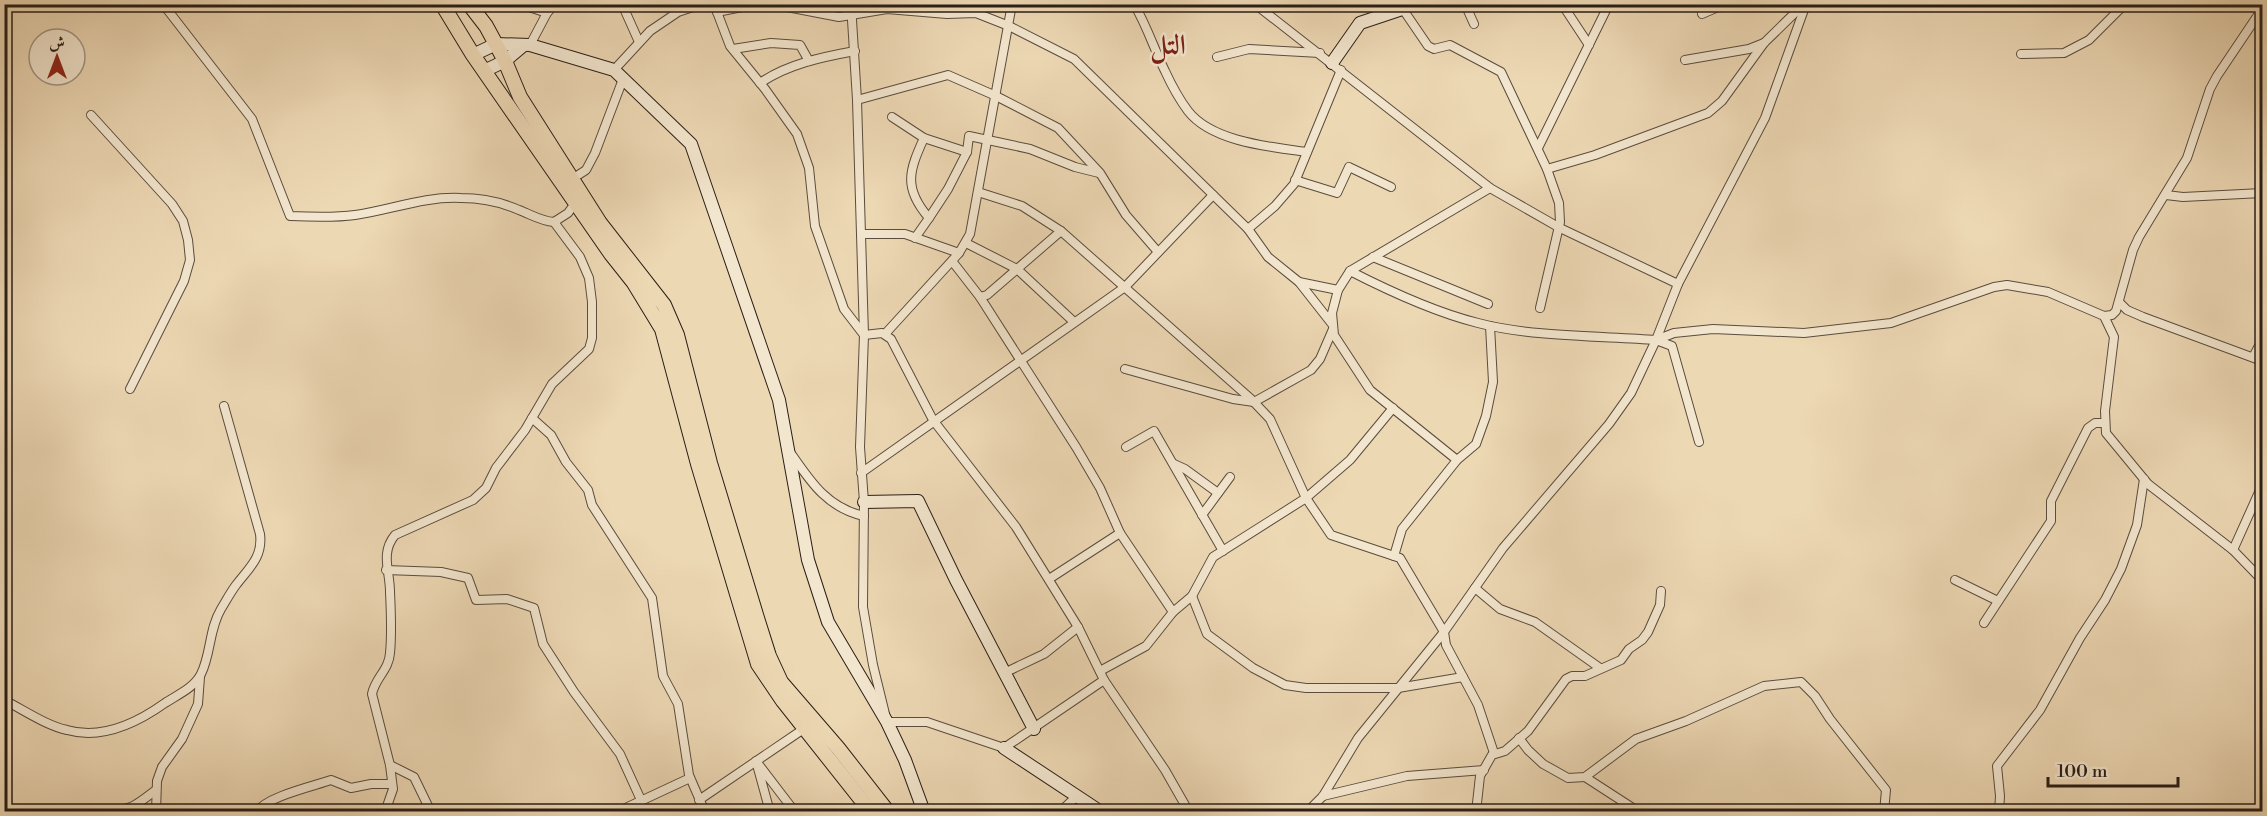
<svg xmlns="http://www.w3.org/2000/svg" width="2267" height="816" font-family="'Libre Bodoni',Amiri,serif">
<rect width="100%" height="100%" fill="#edd8b4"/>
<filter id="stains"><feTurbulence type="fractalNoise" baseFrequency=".00333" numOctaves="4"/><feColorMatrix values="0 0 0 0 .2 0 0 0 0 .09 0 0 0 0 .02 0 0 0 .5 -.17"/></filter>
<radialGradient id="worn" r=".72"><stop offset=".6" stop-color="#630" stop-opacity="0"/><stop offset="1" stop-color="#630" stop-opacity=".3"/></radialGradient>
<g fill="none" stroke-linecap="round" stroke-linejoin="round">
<!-- street casing -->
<g stroke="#5a4c3e" stroke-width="10">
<g id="street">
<path d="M 163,4 L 252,119 L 290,216 C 312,217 333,218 355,215 C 390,210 425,196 461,198 C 481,198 501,202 519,210 C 532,215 541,221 554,222 L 568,213 L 576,202"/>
<polyline points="520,4 547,13"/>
<polyline points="622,4 639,42"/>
<polyline points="714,4 730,46 765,89 797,134 809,168 815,226 844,309 864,335 882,333 891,339 933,420 1016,527 1078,627 1104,680 1165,770 1189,812"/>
<polyline points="851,4 857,100 864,335 860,447 864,502 863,607 873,665 887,722 927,722 1004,748 1104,680"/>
<path d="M 1134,4 C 1147,26 1154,49 1165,71 C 1171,84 1179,99 1188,111 C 1212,142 1271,147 1307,152"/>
<polyline points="1255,4 1490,188 1560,228 1678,284"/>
<polyline points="1465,4 1474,24"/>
<polyline points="1562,4 1589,45"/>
<polyline points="1400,5 1428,46 1434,49 1450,45 1501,72 1547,169 1559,203 1560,222 1540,308"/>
<polyline points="717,12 747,6 782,6 839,17 887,9 947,14 976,13 1009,26 1074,59 1248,229 1268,257 1299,282 1338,290"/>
<polyline points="1702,14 1725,4"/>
<polyline points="530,45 547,13 555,4"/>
<polyline points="733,49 771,43 800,45 809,61"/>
<polyline points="2021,54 2064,53 2089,40 2125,4"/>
<polyline points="1217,57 1249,49 1320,53"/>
<polyline points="1685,60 1749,49 1764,43"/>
<polyline points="614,70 650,31 678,12 702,4"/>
<path d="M 760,83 C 788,64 822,57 855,51"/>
<polyline points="857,100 948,75 996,96 1058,128 1100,173 1126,215 1158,252"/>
<polyline points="91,115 172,204 183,221 188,240 190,260 184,281 130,389"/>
<polyline points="892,117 924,138 967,152 969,136 1030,149 1075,167 1099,173"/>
<polyline points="1538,148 1609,4"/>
<polyline points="1547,169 1595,155 1708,113 1722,101 1764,43 1804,4"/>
<polyline points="572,179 586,170 595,153 623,79"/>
<polyline points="1295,180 1337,193 1349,167 1391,187"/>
<polyline points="1490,188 1350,271 1338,290 1332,313 1334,335 1370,390 1457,460 1476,444 1486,416 1493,382 1490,326"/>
<polyline points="978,192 1022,206 1061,231 1251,399 1270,419 1306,498 1331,535 1400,558 1444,632 1446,645 1478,705 1494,753"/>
<polyline points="2166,195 2183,197 2262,193"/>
<polyline points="929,218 948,189 967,152"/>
<polyline points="1248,229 1275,206 1294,184 1341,70"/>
<polyline points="861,234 905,234 959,253"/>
<path d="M 915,238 L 929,218 C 903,188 909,171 924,138"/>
<polyline points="966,243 1017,269 1074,322"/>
<polyline points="1373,257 1488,304"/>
<polyline points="952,261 980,297 1076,447 1100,488 1120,533 1173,612"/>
<path d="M 1350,271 C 1391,292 1434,312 1478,323 C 1531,337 1601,336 1656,340 L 1672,346 L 1699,442"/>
<polyline points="1299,282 1332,324"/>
<polyline points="980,297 987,295 1061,231"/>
<polyline points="2119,302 2127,310 2143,317 2262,361"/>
<polyline points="2104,316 2112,315 2116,311 2133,250 2139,237 2187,158 2210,89 2217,76 2262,9"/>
<polyline points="885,334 959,253 970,234 1012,4"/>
<polyline points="1656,340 1674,333 1713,329 1804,333 1891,323 1994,287 2007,285 2048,292 2104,316 2114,337 2105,411 2106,433 2148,484 2233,550 2262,580"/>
<polyline points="2253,357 2262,340"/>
<polyline points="1125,369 1233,399 1254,402 1311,370 1320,359 1333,329"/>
<polyline points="532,418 551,435 566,462 588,490 592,505 652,598 663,676 678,704 689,775 705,812"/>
<polyline points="1126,447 1154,431 1223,551"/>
<path d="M 790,452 C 810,481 827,508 864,516"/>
<polyline points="1174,464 1185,469 1218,493"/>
<polyline points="861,473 1125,287 1213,195"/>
<polyline points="1202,515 1230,477"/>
<polyline points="2233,550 2260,490 2262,472"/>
<polyline points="1394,556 1402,529 1457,460"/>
<polyline points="386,570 441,572 468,578 476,600 507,599 534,608 543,644 574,692 620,754 641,800"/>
<polyline points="1049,579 1120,533"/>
<polyline points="1955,580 1998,601"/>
<polyline points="1475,588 1500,609 1535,622 1600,668"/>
<polyline points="1192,596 1207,634 1253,668 1285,685 1306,688 1398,688 1463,677"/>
<polyline points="1984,623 2051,521 2051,501 2088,428 2095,423 2105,423"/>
<polyline points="1100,671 1146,646 1173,612 1192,596 1213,557 1306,498 1350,460 1393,408"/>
<polyline points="1004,673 1044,654 1078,627"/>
<path d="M 4,700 C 24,710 45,725 67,730 C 102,740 137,723 165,703 C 177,695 194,688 201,674 C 211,654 209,629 221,609 C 226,601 230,593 236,585 C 249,568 263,557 260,534 L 224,406"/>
<polyline points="1519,738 1528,750 1543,764 1568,778 1585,777 1636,739 1686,721 1764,686 1801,682 1815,696 1830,719 1886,790 1884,812"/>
<polyline points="390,765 414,777 431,812"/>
<polyline points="1585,777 1639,812"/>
<polyline points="1323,796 1407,776 1484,770"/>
<polyline points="699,800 805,728"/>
<path d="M 82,812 C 98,806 116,813 131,807 C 140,803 149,795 156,790"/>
<polyline points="156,812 157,781 162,767 182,739 198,704 200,677"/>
<path d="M 257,812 C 265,797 314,786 331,780 L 351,788 L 371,784 L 392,784"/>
<path d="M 385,812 L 393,789 L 390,765 L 372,694 C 375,678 389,670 390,653 C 392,633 391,612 390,592 C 390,571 380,553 395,535 L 473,500 L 486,488 L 496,468 L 525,430 L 552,384 L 589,349 L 592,338 L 592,302 L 589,278 L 580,257 L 554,222"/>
<polyline points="617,812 690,778"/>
<polyline points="770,812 756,761 795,812"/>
<polyline points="1060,812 1077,796"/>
<polyline points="1307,812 1323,796 1358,738 1444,632 1503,548 1609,424 1631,393 1656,340 1678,284 1765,118 1806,4"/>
<polyline points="1476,812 1480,776 1492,755 1505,751 1528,731 1566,679 1572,676 1585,676 1621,660 1629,649 1642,640 1648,632 1660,605 1661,591"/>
<polyline points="1999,812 2000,796 1997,766 2040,710 2080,638 2105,600 2121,569 2137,525 2144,479"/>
</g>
</g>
<!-- secondary casing -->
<g stroke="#291e17" stroke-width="14">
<g id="secondary">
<polyline points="473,55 496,44 530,45 614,70 691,144 779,400 808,560 828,622 887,722 905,760 924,812"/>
<polyline points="1332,63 1360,23 1402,9"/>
<polyline points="484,71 505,61 524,45"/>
<polyline points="864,502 918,501 956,580 1034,729"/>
<polyline points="1004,748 1101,812"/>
</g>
</g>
<!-- primary casing -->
<g stroke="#291e17" stroke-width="16">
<g id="primary">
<polyline points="442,4 473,55 611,254 634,283 662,329 698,464 758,664 783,701 871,812"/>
<polyline points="469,4 486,26 505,61 520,97 600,223 664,305 677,335 710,463 757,618 769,656 781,682 838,748 888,812"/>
</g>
</g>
<!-- street -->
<use href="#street" stroke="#f3e6ce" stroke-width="8"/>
<!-- secondary -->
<use href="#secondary" stroke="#f3e6ce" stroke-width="12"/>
<!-- primary -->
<use href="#primary" stroke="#edd8b4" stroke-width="14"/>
</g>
<g text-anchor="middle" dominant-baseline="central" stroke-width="5" stroke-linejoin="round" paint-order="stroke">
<!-- district labels -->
<g font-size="28" font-weight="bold" fill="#7a1f14" stroke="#f3e6ce">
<text x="1168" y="45">التل</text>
</g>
</g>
<!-- margin -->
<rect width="2267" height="816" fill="none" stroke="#edd8b4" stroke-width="24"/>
<rect x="6" y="6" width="2255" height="804" fill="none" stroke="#291e17" stroke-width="3"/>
<rect x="12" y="12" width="2243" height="792" fill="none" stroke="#291e17" stroke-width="1.5"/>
<!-- north arrow -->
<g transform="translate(57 57)"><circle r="28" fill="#f3e6ce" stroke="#a29685" stroke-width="1.5"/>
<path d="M0-4.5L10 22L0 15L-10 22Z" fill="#8f2418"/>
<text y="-9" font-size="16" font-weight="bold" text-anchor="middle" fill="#291e17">ش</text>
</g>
<!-- scale -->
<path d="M2048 777v9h130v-9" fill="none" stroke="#291e17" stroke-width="3"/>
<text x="2057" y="777" font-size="18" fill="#291e17" stroke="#f3e6ce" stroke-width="4.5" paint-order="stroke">100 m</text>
<rect width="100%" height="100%" filter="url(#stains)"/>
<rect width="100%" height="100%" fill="url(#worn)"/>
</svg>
